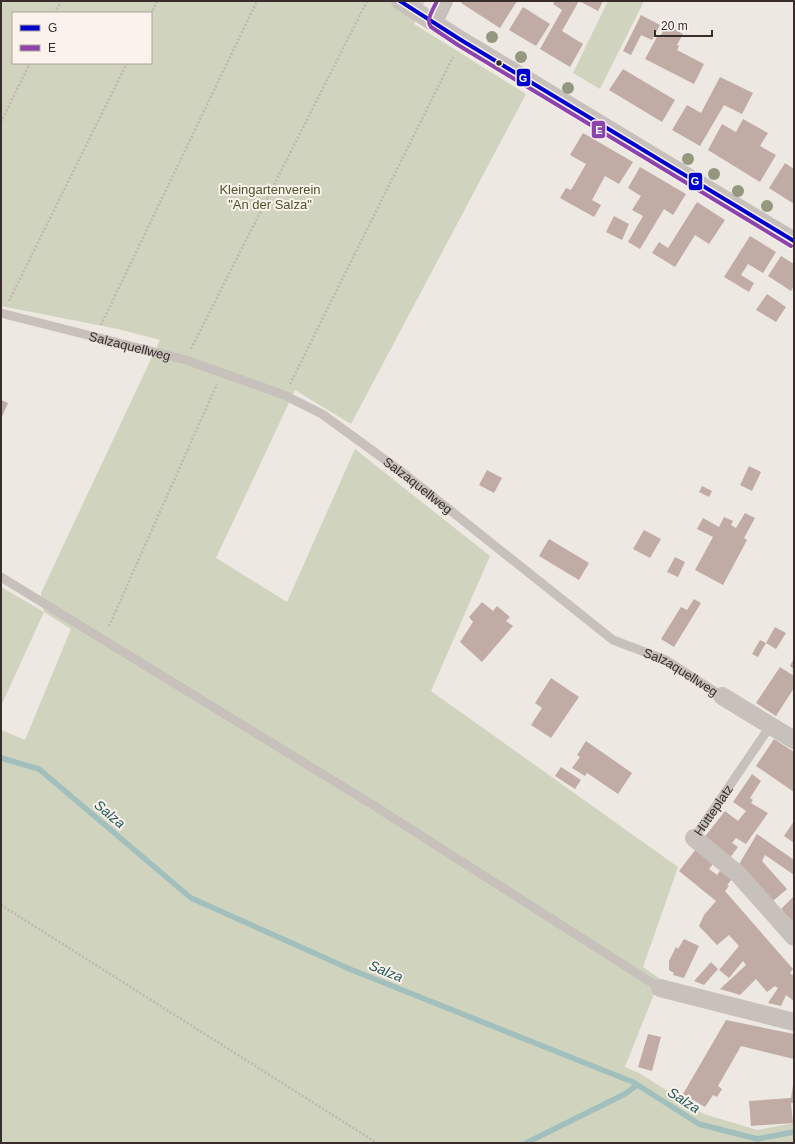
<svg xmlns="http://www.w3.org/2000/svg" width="795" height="1144" font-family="Helvetica,sans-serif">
<rect width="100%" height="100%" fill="#eee8e2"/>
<!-- green -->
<g fill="#d0d3bd" fill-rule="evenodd">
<path d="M 1,1 L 425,1 L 414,24 L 526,94 L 351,424 L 295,390 L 216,558 L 287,602 L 355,449 L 490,556 L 431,691 L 678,867 L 643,967 L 660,979 L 625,1067 L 639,1073 L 704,1114 L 757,1130 L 794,1123 L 794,1143 L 1,1143 L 1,730 L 25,740 L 71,629 L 44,612 L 1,706 L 1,587 L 44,612 L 41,593 L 160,340 L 118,329 L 1,306 ZM 13,13 L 151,13 L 151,63 L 13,63 Z"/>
<polygon points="608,1 644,1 600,89 573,73"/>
</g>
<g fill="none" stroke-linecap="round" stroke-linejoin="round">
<!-- stream -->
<g stroke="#a0bfbd" stroke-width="5.5">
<polyline points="1,758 39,769 191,898 352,970 633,1082 699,1124 757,1139 794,1132"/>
<polyline points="526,1143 625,1094 637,1085"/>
</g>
</g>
<!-- building -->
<g fill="#c1aca5">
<polygon points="462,1 517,1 500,28 461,3"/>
<polygon points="555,1 579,1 562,31 583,44 570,67 540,49 562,10 553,4"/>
<polygon points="579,1 603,1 598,11"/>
<polygon points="523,7 550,24 536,46 509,30"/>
<polygon points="641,15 660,25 652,40 641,35 631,55 623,51"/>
<polygon points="666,25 683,34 677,45 679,46 677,50 704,64 694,84 645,59 658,35 660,37"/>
<polygon points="623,69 675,100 662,122 609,90"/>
<polygon points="720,77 753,93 742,114 724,105 700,146 672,130 687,105 701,113"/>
<polygon points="743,119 768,133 760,146 776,155 760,182 708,150 722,124 736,132"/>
<polygon points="583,133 633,162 619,184 605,176 592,200 601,205 594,217 560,198 566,188 571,190 586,164 570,155"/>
<polygon points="785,163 794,169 794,204 769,188"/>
<polygon points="640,167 686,194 673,215 664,209 640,249 628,242 643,216 632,210 641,196 628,188"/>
<polygon points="697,202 725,220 709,244 695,235 675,267 652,253 659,242 668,248"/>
<polygon points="614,216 629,224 622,240 606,232"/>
<polygon points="750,236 776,252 763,273 748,264 741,275 754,283 749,292 724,277"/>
<polygon points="781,256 794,264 794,286 791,291 768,276"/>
<polygon points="767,294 786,307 776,322 756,310"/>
<polygon points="1,400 8,403 1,419"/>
<polygon points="749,466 761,472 752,491 740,485"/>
<polygon points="487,470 502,478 494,493 479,485"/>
<polygon points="702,486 712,491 709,497 699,492"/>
<polygon points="745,513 755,518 744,538 747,540 723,585 695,570 713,537 697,529 703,518 719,527 724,517 733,521 731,525 736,528"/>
<polygon points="644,530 661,539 650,558 633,549"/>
<polygon points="549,539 589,563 579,580 539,556"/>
<polygon points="675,557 685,562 678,577 667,572"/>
<polygon points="694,599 701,603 674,647 661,639 681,607 687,610"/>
<polygon points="482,602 493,611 497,606 510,617 506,621 513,626 482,662 460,642 473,622 469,617"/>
<polygon points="775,627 786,633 776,649 766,643 758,657 752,654 760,640 766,643"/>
<polygon points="794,658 794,669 790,666"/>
<polygon points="780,667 794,676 794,688 776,716 756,703"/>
<polygon points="551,678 579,697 551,738 531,725 542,708 535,703"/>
<polygon points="774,739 794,752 794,792 756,766"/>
<polygon points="586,741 632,773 618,794 587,773 585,776 572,768 580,757 577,755"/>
<polygon points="561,767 581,780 575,789 555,776"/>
<polygon points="752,774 761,781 750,798 753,800 751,803 768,813 746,844 736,838 732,843 738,847 729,859 703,839 725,811 738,821 746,811 733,802"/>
<polygon points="794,821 794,843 784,836"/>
<polygon points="757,834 794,860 794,875 765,855 762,861 787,889 773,901 738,866"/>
<polygon points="696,849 714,863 709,869 717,875 722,868 734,877 727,885 729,886 725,891 793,969 790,973 794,976 794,1001 786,995 781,1006 768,1003 778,988 775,986 767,992 756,979 740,995 720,989 746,965 743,961 729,978 719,970 739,946 729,935 717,945 699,926 704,915 716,901 679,871"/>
<polygon points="794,896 794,923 781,909"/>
<polygon points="684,939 699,946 684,978 673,975 674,973 669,970 669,961 676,947 678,949"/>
<polygon points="711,962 718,969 704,985 694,981"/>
<polygon points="726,1020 794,1034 794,1059 741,1046 718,1086 722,1089 717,1097 713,1095 705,1107 683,1094"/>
<polygon points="648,1034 661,1037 652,1071 638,1067"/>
<polygon points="793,1085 794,1103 791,1103 793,1123 751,1126 749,1101 791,1098"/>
</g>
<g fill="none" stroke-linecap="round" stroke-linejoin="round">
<!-- path -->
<g stroke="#c0b8b4" stroke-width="2.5" stroke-dasharray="2 2" stroke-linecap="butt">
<polyline points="55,13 61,1"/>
<polyline points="151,14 157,1"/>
<polyline points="1,122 30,63"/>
<polyline points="9,301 127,63"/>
<polyline points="101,325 257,1"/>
<polyline points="191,349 367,1"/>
<polyline points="290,384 453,57"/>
<polyline points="109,626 217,384"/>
<polyline points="1,905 377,1143"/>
</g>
<!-- lane -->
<g stroke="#c7c0bb" stroke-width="9">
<path id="s1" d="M 1,313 L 186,360 L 284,395 L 322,414 L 406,475 L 613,640 L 666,660 L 722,696"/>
<polyline points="1,577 373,805 660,988"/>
<path id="s2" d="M 694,838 L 771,725"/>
</g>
<!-- street -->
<g stroke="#c7c0bb" stroke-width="18">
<polyline points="400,1 461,40 794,241"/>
<polyline points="434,22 444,1"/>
<polyline points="722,696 794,740"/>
<polyline points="694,838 738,874 794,937"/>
<polyline points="660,988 794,1022"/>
</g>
<!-- bus-1 casing -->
<g stroke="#faf2eb" stroke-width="7">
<polyline id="bus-1" points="400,1 461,40 794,241"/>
</g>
<!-- bus-2 casing -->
<g stroke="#faf2eb" stroke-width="7">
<path id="bus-2" d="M 437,1 C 434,8 425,20 431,27 L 458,45 L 791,246"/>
</g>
<!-- bus-1 -->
<use href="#bus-1" stroke="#0000cd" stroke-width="4"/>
<!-- bus-2 -->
<use href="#bus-2" stroke="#8e44ad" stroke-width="4"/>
</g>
<!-- trees -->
<g fill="#94987f">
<circle cx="492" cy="37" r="6"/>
<circle cx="521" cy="57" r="6"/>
<circle cx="568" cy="88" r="6"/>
<circle cx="688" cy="159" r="6"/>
<circle cx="714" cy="174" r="6"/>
<circle cx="738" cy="191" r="6"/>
<circle cx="767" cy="206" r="6"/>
</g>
<!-- markers -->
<circle fill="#382d2a" stroke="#faf2eb" stroke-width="1.5" cx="499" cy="63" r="3.5"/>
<g text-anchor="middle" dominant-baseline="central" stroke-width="4" stroke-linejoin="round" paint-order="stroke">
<!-- park labels -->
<g font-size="13" fill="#4a562e" stroke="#faf2eb">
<text x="270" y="189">Kleingartenverein<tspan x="270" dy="15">"An der Salza"</tspan></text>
</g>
<!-- street labels -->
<g font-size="13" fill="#382d2a" stroke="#faf2eb">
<text stroke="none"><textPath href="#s1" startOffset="133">Salzaquellweg</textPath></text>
<text stroke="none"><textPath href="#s1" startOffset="457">Salzaquellweg</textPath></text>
<text stroke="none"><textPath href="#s1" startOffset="781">Salzaquellweg</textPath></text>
<text stroke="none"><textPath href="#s2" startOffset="34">Hütteplatz</textPath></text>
</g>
<!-- water labels -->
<g font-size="14" font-style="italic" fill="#205858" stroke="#faf2eb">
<text transform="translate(110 814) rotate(40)">Salza</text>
<text transform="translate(386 971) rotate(22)">Salza</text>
<text transform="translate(684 1100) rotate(33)">Salza</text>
</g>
</g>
<g stroke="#faf2eb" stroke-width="1.5">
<rect x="516" y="68" width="15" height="19" rx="4" fill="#0000cd"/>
<rect x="591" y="120" width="15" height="19" rx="4" fill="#8e44ad"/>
<rect x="688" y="172" width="15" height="19" rx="4" fill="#0000cd"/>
</g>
<g font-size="11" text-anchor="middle" font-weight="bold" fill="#fff">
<text x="523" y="82">G</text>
<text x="599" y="134">E</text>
<text x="695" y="185">G</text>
</g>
<!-- border -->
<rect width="795" height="1144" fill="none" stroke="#382d2a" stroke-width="4"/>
<!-- legend -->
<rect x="12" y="12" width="140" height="52" fill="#faf2eb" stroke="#aca39e"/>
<rect x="20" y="25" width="20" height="6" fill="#0000cd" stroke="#aca39e"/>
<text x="48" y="32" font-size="12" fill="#382d2a">G</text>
<rect x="20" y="45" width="20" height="6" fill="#8e44ad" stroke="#aca39e"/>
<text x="48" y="52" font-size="12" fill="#382d2a">E</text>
<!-- scale -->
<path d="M655 30v6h57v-6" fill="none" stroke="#382d2a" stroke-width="2"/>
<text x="661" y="30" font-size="12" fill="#382d2a" stroke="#faf2eb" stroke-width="3" paint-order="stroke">20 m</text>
</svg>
